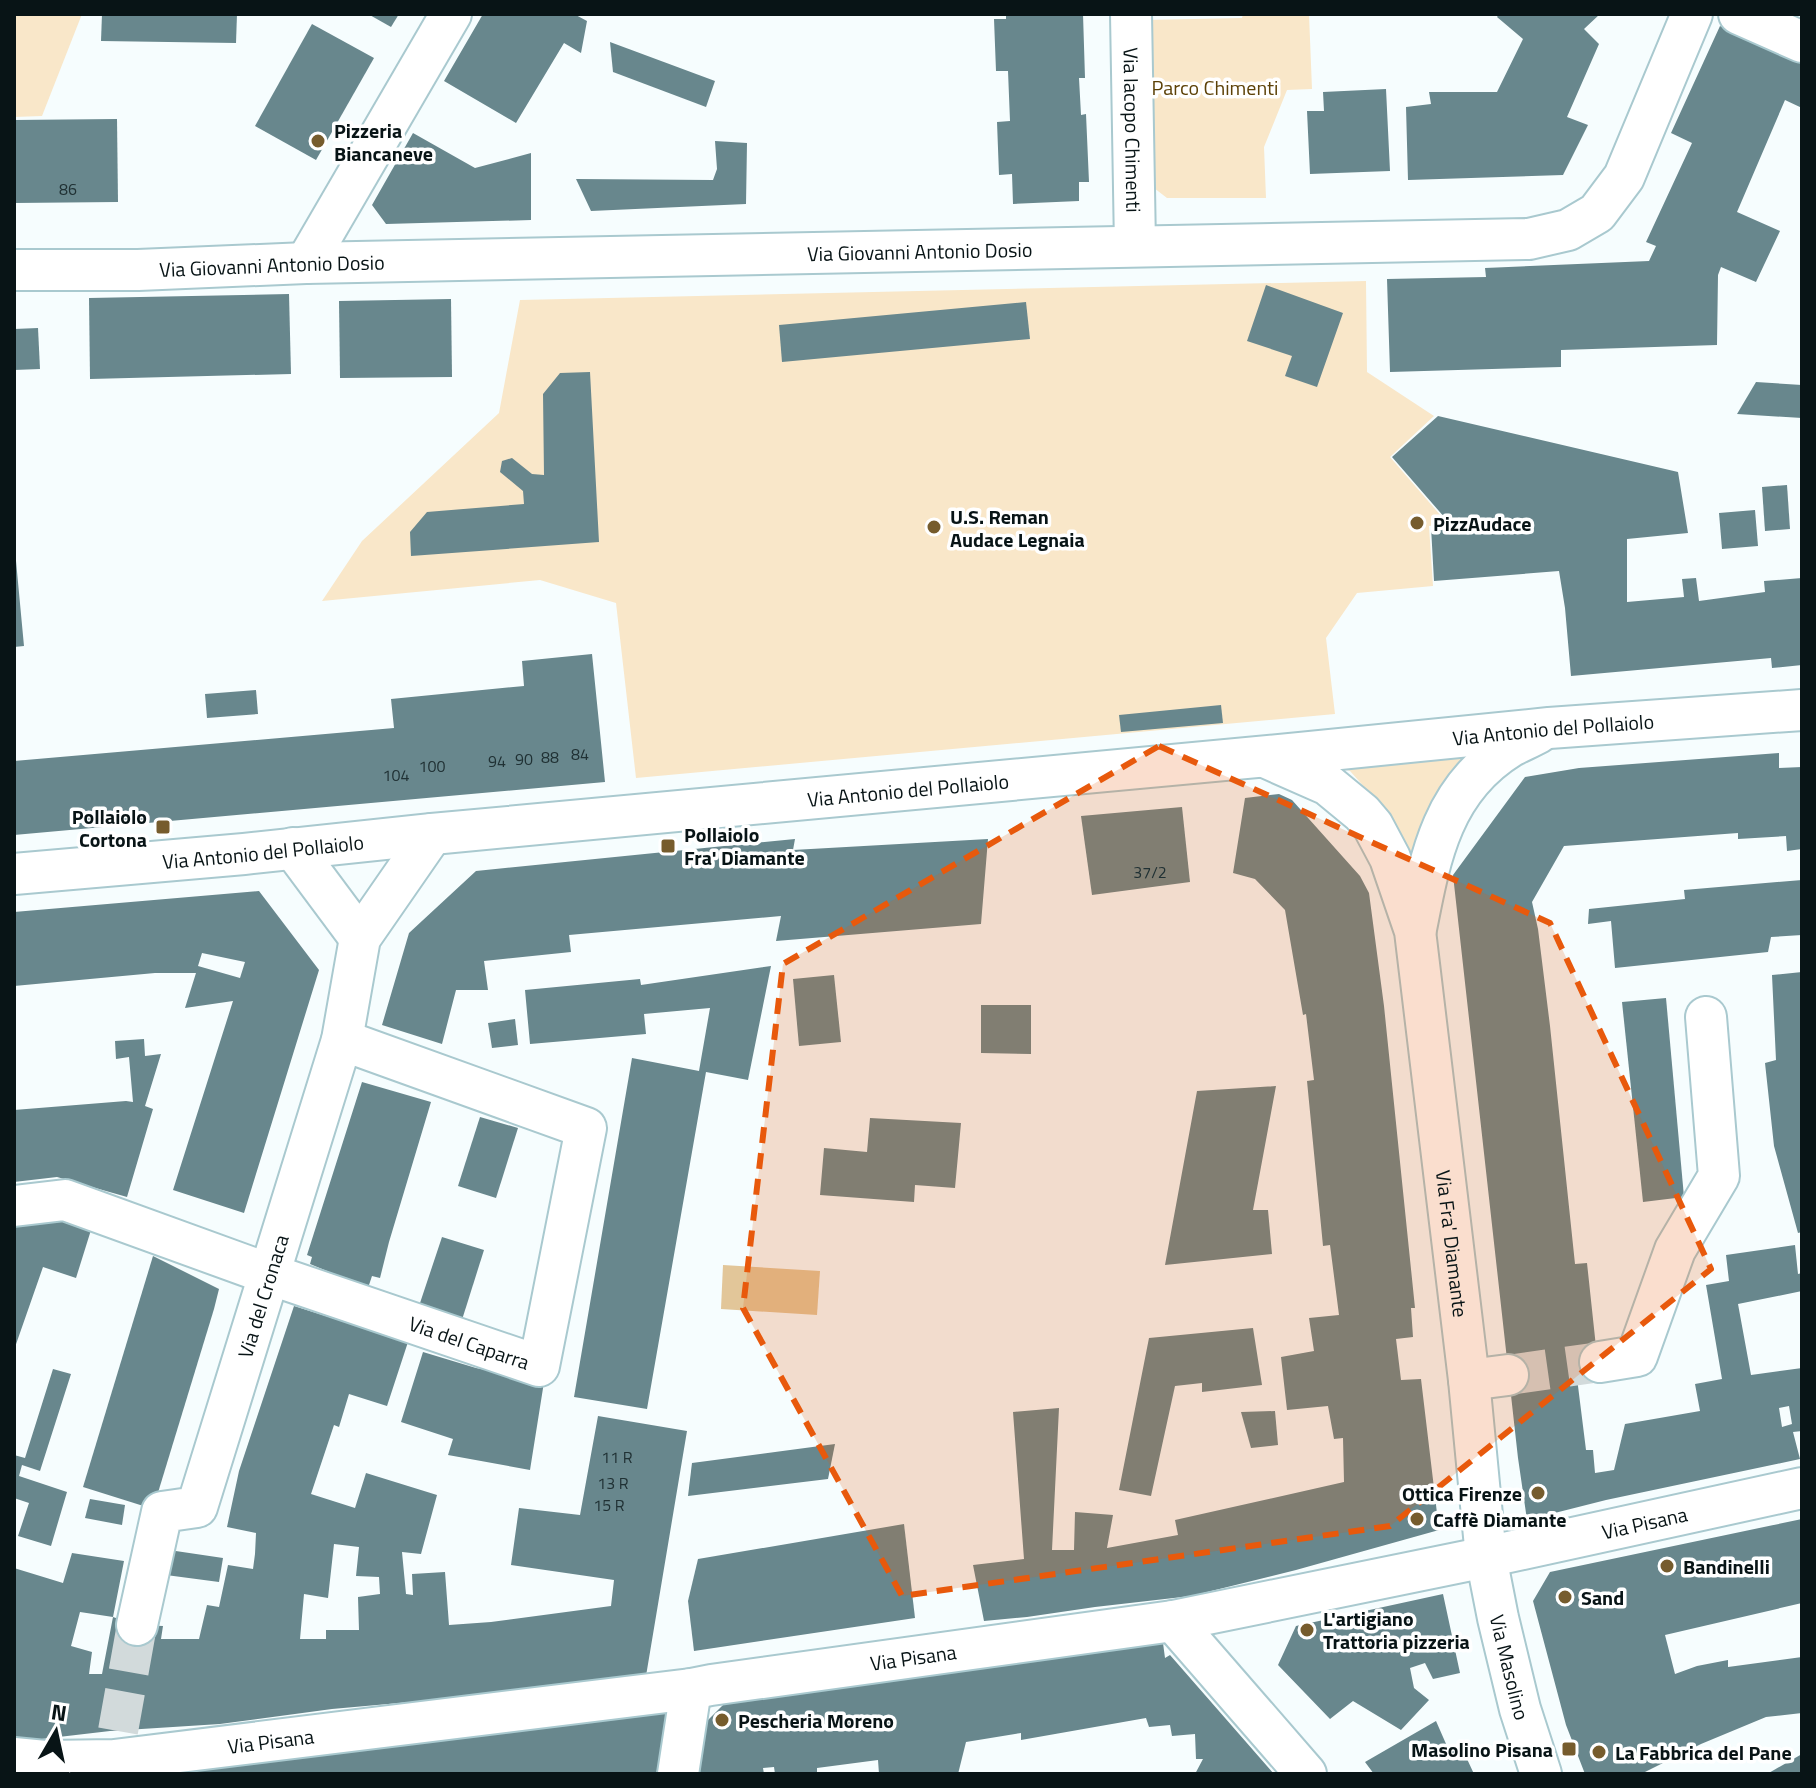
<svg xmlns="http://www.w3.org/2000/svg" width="1816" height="1788" font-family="'Titillium Web',sans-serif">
<rect width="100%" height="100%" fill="#f6fdfe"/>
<!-- green -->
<g fill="#f9e7c9">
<polygon points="14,14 82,14 42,116 14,117"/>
<polygon points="1243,14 1309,14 1312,89 1287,90 1264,147 1266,198 1167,198 1154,188 1145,20 1242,18"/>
<polygon points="1366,281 1367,372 1434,416 1390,457 1448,524 1429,526 1433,586 1357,593 1326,638 1335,714 636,778 616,603 540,580 322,601 362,541 499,413 520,300"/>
<polygon points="1492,744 1413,878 1375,799 1350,771 1320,761"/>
</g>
<!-- water -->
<polygon fill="#e2c699" points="723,1265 820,1271 817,1315 721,1309"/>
<!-- building -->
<g fill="#68878d" fill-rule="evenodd">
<polygon points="102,14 237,14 236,43 101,41"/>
<polygon points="368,14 399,14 391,27"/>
<polygon points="483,14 574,14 587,21 581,53 564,43 516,123 444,81"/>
<polygon points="1006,14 1083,14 1085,78 1079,78 1081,115 1086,114 1089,182 1079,182 1079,201 1013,204 1012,174 999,175 997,122 1010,121 1008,71 996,71 994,19 1006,19"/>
<polygon points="1499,14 1600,14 1584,29 1599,44 1567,117 1588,125 1563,175 1408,180 1406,107 1431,104 1429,92 1497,92 1523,39 1497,17"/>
<polygon points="312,24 374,58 316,160 255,126"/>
<polygon points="1720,26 1802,63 1802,108 1785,100 1737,212 1780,231 1756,282 1721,267 1718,275 1717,345 1561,350 1561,367 1390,372 1387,279 1486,277 1485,268 1649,261 1656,246 1646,242 1692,143 1671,133"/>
<polygon points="610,42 715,81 706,107 613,72"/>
<polygon points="1386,89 1390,171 1310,174 1307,111 1324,111 1323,92"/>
<polygon points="117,119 118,202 14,203 14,120"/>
<polygon points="413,133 475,168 531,153 531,220 386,224 372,205"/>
<polygon points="715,141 747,143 746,204 591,211 576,179 713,180 717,169"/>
<polygon points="1266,285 1343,313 1317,387 1285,376 1292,356 1247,341"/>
<polygon points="289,294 291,374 90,379 89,298"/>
<polygon points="451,299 452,377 340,378 339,301"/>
<polygon points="1026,302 1030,339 782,362 779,325"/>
<polygon points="38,328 40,369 14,370 14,329"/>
<polygon points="590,372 599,542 411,556 410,532 427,512 524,504 523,491 500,472 502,461 512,458 532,474 544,475 543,394 560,373"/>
<polygon points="1756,382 1802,385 1802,418 1737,414"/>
<polygon points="1438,416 1678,472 1688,533 1627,539 1627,602 1684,597 1682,579 1696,578 1699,601 1765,592 1764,581 1802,578 1802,665 1772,668 1771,658 1571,676 1565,608 1559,571 1434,581 1431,527 1452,526 1392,457"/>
<polygon points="1787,485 1790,529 1765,531 1762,487"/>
<polygon points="1755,510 1758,546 1722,549 1719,513"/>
<polygon points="14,561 16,561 24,646 14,647"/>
<polygon points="592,654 605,782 14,835 14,761 394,728 391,699 524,686 522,661"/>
<polygon points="256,690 258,714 207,718 205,694"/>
<polygon points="1221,705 1223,723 1121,732 1119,715"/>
<path d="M 1779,753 L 1779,768 L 1802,767 L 1802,849 L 1787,851 L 1786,836 L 1738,839 L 1738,833 L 1564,846 L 1532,902 L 1538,929 L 1550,1026 L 1575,1264 L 1587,1263 L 1599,1375 L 1577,1378 L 1586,1450 L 1593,1450 L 1595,1473 L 1614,1470 L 1625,1424 L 1700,1411 L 1695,1384 L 1722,1379 L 1706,1285 L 1729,1281 L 1726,1255 L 1795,1245 L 1798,1274 L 1802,1273 L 1802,1291 L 1738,1304 L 1751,1375 L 1802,1368 L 1802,1431 L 1793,1432 L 1800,1459 L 1606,1500 L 1527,1520 L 1518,1458 L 1453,875 L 1525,777 L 1579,768 ZM 1789,1406 L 1792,1424 L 1782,1427 L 1779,1408 Z"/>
<polygon points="1279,794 1292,800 1360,876 1369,893 1384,1006 1415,1308 1411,1308 1413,1337 1396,1339 1401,1380 1421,1379 1439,1530 1296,1570 1191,1596 1095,1607 1027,1617 984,1621 973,1565 1024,1559 1013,1412 1059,1408 1052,1550 1074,1550 1075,1512 1113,1515 1107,1548 1178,1535 1175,1520 1344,1482 1343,1438 1334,1439 1328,1406 1287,1410 1281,1357 1314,1351 1309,1318 1339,1315 1330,1245 1323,1246 1307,1081 1314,1080 1306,1014 1303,1015 1285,910 1255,879 1233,873 1245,798"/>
<polygon points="1182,807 1190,882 1092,895 1081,816"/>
<polygon points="795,839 793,850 988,839 981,924 776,941 781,916 569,935 571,952 484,961 488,990 456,990 442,1044 382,1025 409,933 476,871"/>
<polygon points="1802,880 1802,935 1771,937 1768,952 1615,968 1611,921 1588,924 1589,909 1685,899 1684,890"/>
<path d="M 259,891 L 319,970 L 244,1213 L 173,1190 L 233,1001 L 185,1008 L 196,973 L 155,973 L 14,986 L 14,912 ZM 202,953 L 245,962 L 240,978 L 198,966 Z"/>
<polygon points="771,966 748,1080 706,1072 647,1409 574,1397 632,1058 699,1071 710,1008 644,1014 646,1034 530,1044 525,990 640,979 641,985"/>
<polygon points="1802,972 1802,1232 1798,1233 1774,1146 1765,1063 1776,1060 1772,975"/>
<polygon points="834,975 841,1042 799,1046 793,979"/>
<polygon points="1666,998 1684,1197 1643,1202 1622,1002"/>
<polygon points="981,1005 1031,1005 1031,1054 981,1053"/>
<polygon points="515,1019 518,1045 492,1048 488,1023"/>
<polygon points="144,1039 145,1056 161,1054 145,1106 153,1109 127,1197 57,1177 14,1182 14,1110 126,1101 133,1102 129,1057 116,1059 115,1041"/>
<polygon points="362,1082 431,1102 389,1242 380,1278 372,1276 368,1288 310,1264 312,1257 307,1255"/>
<polygon points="1276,1086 1253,1210 1268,1210 1272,1254 1165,1265 1197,1091"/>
<polygon points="480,1117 518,1128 496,1198 458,1186"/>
<polygon points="870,1118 961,1123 955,1188 915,1185 914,1202 820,1195 824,1148 867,1152"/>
<polygon points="62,1218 91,1230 76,1278 43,1267 14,1350 14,1223"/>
<polygon points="442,1237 484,1250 461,1323 418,1309"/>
<polygon points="153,1256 219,1289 214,1309 153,1509 83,1487"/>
<path d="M 294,1306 L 408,1342 L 387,1406 L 349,1394 L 339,1427 L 334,1425 L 311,1494 L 355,1508 L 366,1473 L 437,1495 L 421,1554 L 402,1552 L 406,1594 L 413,1595 L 412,1574 L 445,1572 L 449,1625 L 491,1622 L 611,1606 L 614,1580 L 511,1565 L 519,1508 L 580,1515 L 598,1416 L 687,1431 L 646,1676 L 500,1694 L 332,1709 L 220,1724 L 110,1731 L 33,1740 L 14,1740 L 14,1568 L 63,1583 L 72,1553 L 124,1561 L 113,1617 L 80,1612 L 71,1646 L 92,1652 L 89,1674 L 102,1674 L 113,1617 L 137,1625 L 163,1626 L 161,1639 L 199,1639 L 207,1605 L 219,1607 L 228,1565 L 253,1569 L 255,1554 L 256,1533 L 227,1527 L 239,1471 ZM 334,1544 L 359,1547 L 356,1576 L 379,1577 L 380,1594 L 358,1597 L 359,1630 L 326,1630 L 326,1639 L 300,1639 L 304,1594 L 328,1598 Z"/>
<polygon points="1253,1328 1262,1385 1202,1392 1202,1383 1175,1386 1151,1496 1119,1490 1149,1338"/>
<polygon points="423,1352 476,1368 544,1382 530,1470 448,1455 453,1439 401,1422"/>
<polygon points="53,1369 71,1374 40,1471 22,1465 19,1476 67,1492 51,1546 18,1536 29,1503 14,1498 14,1455 25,1458"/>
<polygon points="1275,1411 1278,1445 1251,1448 1241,1412"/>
<polygon points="835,1444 828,1479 688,1496 692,1463"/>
<polygon points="90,1499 125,1505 122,1525 85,1518"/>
<polygon points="1802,1519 1802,1603 1665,1635 1675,1674 1697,1666 1728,1660 1728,1667 1802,1657 1802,1713 1766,1717 1701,1744 1641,1774 1585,1774 1566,1725 1533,1601 1550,1572"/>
<polygon points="904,1524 915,1618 694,1651 688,1601 698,1559"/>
<polygon points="169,1550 223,1558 219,1582 166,1575"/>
<polygon points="1443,1594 1460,1673 1433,1679 1425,1663 1410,1668 1414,1688 1429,1700 1401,1730 1353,1701 1330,1719 1278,1665 1296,1626"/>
<polygon points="1163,1643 1165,1658 1170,1655 1274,1774 1195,1774 1203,1759 1196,1759 1195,1734 1172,1736 1170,1725 1149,1727 1146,1718 1021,1740 1021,1733 966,1742 958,1774 879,1774 878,1760 817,1768 817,1774 775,1774 774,1767 763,1768 764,1774 694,1774 706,1722 725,1703 985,1666"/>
<polygon points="667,1711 672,1748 665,1774 187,1774 187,1772 263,1761"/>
<polygon points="1436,1721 1450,1753 1461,1746 1474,1774 1374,1774 1365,1762"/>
<polygon points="1802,1754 1802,1774 1767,1774"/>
</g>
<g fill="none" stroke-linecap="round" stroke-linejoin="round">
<!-- minor-tunnel -->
<g stroke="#d2dadb" stroke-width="40" stroke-dasharray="40 20" stroke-linecap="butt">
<polyline points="1508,1375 1600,1362"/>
<polyline points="118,1731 137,1625"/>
</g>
<!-- minor casing -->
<g stroke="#a9c9cf" stroke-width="44">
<g id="minor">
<path id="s1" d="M 1131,14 L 1135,246"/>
<polyline points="1739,14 1802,42"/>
<polyline points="306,263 451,14"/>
<path id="s2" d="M 14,270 L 138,270 L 306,263 L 1529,239 L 1568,230 L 1597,213 L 1624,177 L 1692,14"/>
<path id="s3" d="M 1267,758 L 1328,785 L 1362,813 L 1373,826 L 1390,858 L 1415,931 L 1469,1380 L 1486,1557 L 1498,1618 L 1520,1709 L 1541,1774"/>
<polyline points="293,848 360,938"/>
<path id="s4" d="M 14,874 L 244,854 L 432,834 L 1300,753 L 1549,728 L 1802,710"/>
<path d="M 1416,929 C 1430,857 1442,789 1510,747 C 1519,742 1529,738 1538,733"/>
<path id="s5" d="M 14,1206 L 65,1200 L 269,1274 L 539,1366 L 586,1128 L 342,1040"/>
<polyline points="1600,1362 1637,1356 1675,1250 1719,1176 1706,1017"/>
<polyline points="1469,1380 1508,1375"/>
<polyline points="1173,1621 1306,1774"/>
<path id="s6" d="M 137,1625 L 162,1512 L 197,1507 L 342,1040 L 360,938 L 432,834"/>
<path id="s7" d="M 14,1758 L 45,1761 L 114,1760 L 691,1689 L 711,1685 L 1173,1621 L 1486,1557 L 1802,1488"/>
<polyline points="678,1774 691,1689"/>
</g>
</g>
<!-- minor -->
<use href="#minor" stroke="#fff" stroke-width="40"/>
</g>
<!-- marked area -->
<path fill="#e8590c" fill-opacity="0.2" stroke="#e8590c" stroke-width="6" stroke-dasharray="16 10" stroke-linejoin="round" d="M 1159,746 L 1550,923 L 1711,1269 L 1390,1526 L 902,1596 L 743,1308 L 783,964 Z"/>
<!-- markers -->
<g fill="#765c2d" stroke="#fff" stroke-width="3">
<circle cx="318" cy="141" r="8"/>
<circle cx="1417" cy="523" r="8"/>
<circle cx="934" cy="527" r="8"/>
<rect x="155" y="819" width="16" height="16" rx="4"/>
<rect x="660" y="838" width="16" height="16" rx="4"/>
<circle cx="1538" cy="1493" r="8"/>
<circle cx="1417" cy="1519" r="8"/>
<circle cx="1667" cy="1566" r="8"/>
<circle cx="1565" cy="1597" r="8"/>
<circle cx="1307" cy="1630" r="8"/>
<circle cx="722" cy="1720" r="8"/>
<rect x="1561" y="1741" width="16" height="16" rx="4"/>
<circle cx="1599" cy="1752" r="8"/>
</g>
<g text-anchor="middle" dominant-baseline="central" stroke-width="7" stroke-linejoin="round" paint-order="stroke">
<!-- number labels -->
<g font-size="16" fill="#203134">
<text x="68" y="189">86</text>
<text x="580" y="754">84</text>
<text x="550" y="757">88</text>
<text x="524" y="759">90</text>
<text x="497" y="761">94</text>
<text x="432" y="766">100</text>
<text x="396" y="775">104</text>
<text x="1150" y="872">37/2</text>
<text x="617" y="1457">11 R</text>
<text x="613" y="1483">13 R</text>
<text x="609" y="1505">15 R</text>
</g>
<!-- park labels -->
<g font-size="20" fill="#5c4107" stroke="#fff">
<text x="1215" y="87">Parco Chimenti</text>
</g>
<!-- poi labels -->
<g font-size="20" font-weight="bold" fill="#081416" stroke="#fff" text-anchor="start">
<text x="334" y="130">Pizzeria<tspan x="334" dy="23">Biancaneve</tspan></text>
<text x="950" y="516">U.S. Reman<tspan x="950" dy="23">Audace Legnaia</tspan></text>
<text x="1433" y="523">PizzAudace</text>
<text x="147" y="816" text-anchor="end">Pollaiolo<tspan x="147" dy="23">Cortona</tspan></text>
<text x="684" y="834">Pollaiolo<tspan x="684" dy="23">Fra' Diamante</tspan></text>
<text x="1522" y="1493" text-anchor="end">Ottica Firenze</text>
<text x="1433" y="1519">Caffè Diamante</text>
<text x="1683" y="1566">Bandinelli</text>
<text x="1581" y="1597">Sand</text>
<text x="1323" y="1618">L'artigiano<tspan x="1323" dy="23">Trattoria pizzeria</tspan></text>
<text x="738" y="1720">Pescheria Moreno</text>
<text x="1553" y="1749" text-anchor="end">Masolino Pisana</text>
<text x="1615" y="1752">La Fabbrica del Pane</text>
</g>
<!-- street labels -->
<g font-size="20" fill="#081416" stroke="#fff">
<text stroke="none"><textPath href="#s1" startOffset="116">Via Iacopo Chimenti</textPath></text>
<text stroke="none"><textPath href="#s2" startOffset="906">Via Giovanni Antonio Dosio</textPath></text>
<text stroke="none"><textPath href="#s2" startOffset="258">Via Giovanni Antonio Dosio</textPath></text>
<text stroke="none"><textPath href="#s4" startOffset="1546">Via Antonio del Pollaiolo</textPath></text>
<text stroke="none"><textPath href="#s4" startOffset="898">Via Antonio del Pollaiolo</textPath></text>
<text stroke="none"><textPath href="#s4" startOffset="250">Via Antonio del Pollaiolo</textPath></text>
<text stroke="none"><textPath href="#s3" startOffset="556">Via Fra' Diamante</textPath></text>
<text stroke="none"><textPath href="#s6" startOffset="372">Via del Cronaca</textPath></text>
<text stroke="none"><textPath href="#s5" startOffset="480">Via del Caparra</textPath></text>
<text stroke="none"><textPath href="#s7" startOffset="1650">Via Pisana</textPath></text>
<text stroke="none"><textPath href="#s7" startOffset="906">Via Pisana</textPath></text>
<text stroke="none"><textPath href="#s3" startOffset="984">Via Masolino</textPath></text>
<text stroke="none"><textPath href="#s7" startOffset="258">Via Pisana</textPath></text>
</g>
</g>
<!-- border -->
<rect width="1816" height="1788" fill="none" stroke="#081416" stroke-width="32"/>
<!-- north arrow -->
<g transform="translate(56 1732) rotate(9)" stroke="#ffffff" stroke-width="6" paint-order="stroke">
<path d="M0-6L14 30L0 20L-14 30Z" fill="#081416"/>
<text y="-12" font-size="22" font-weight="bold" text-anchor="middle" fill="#081416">N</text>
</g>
</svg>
